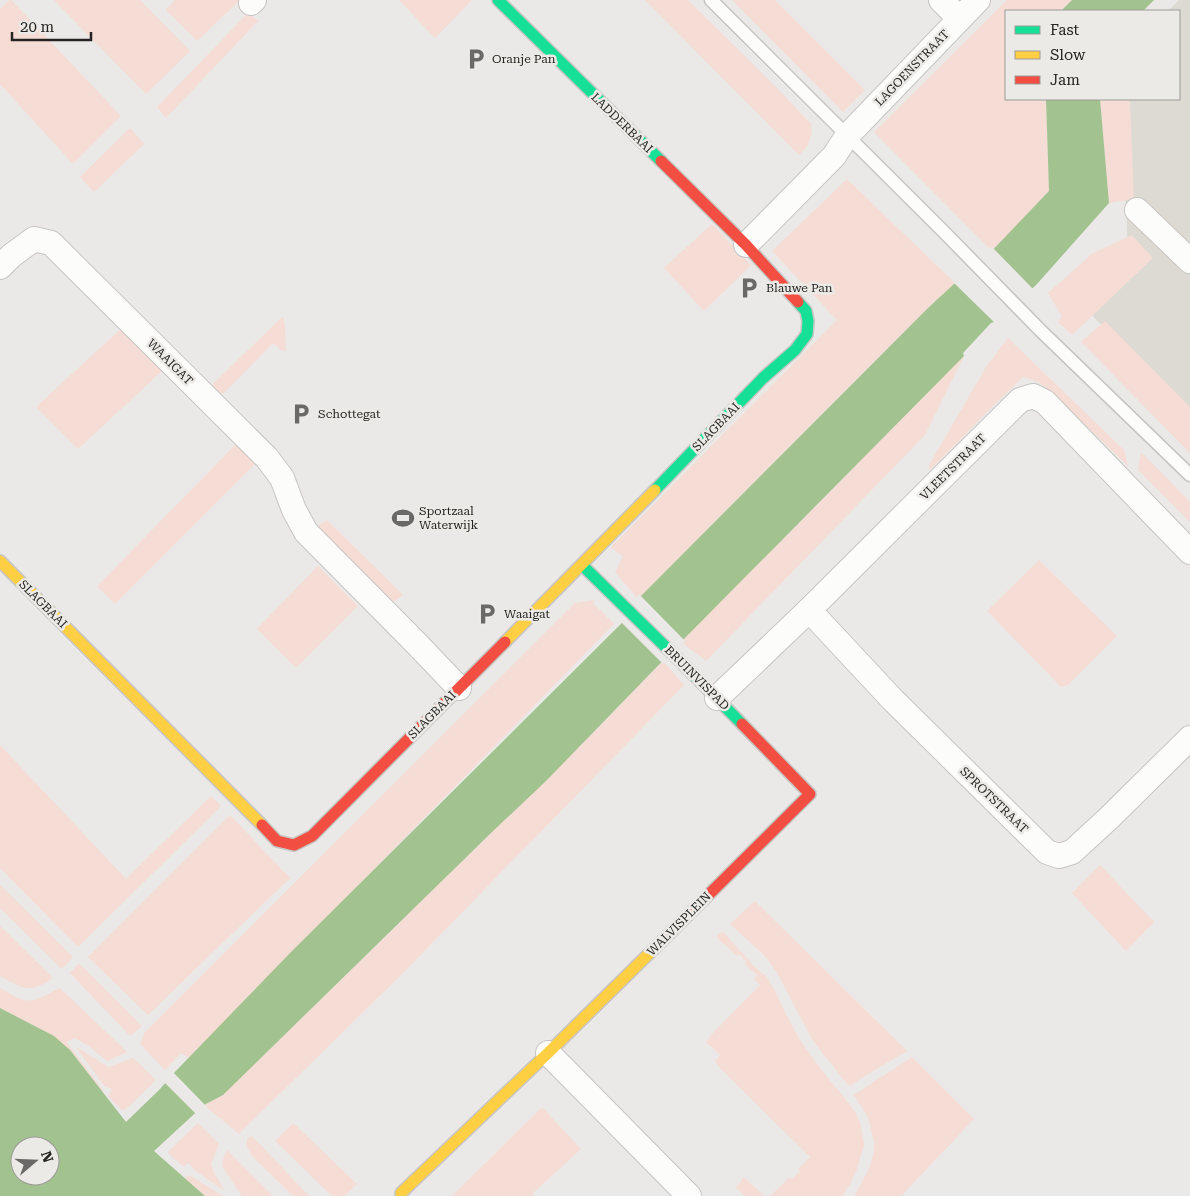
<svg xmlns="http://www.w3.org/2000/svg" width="1190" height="1196" font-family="'Roboto Serif',serif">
<rect width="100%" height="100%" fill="#ebe9e7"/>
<!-- built -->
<polygon fill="#dddad4" points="1179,0 1190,0 1190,416 1079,302 1128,251 1121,99 1179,99 1179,11 1168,11"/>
<!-- green -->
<g fill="#f5dcd4">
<polygon points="9,0 11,0 121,116 73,164 0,84 0,9"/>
<polygon points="54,0 140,0 190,51 146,94"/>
<polygon points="175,0 240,0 197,41 166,10"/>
<polygon points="399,0 472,0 435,38"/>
<polygon points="645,0 688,0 778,89 811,124 812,133 807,147 799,155"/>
<polygon points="732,0 775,0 865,90 843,112"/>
<polygon points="1007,0 1072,0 1061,11 1006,11 1006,99 1046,99 1049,191 992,251 874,132"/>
<polygon points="248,13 258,21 166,118 157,107"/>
<polygon points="1100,99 1130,99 1134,199 1109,203"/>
<polygon points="130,128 144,144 94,192 80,177"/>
<polygon points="847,179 955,283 928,308 638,599 615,572 623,557 611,547 837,320 772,251"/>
<polygon points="712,224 751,265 704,311 664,268"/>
<polygon points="1132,235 1153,258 1072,335 1058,322 1062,316 1048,293 1093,253"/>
<polygon points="283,316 285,327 286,350 282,351 273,343 225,392 220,394 211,386"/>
<polygon points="1105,321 1190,407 1190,453 1081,342"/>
<polygon points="124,326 164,369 78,449 36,407"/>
<polygon points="1008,338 1124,450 1128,466 1049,390 1038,382 1023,377 993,406 930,470 929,465 986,367"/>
<polygon points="964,356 925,435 706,661 681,642 866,453"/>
<polygon points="241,439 259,460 115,604 97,586"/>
<polygon points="1141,452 1190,502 1190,522 1138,470"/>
<polygon points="327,520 403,595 391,603 315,528"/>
<polygon points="1039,560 1117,636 1068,685 1061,687 987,611"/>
<polygon points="318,566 358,606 296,668 257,629"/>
<polygon points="595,600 593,603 614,624 189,1058 181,1053 165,1070 140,1044 145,1032 575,603"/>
<polygon points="663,661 684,685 405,971 239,1134 204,1105 223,1095 492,832 546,781"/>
<polygon points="0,745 126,879 211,796 221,806 78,947 0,868"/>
<polygon points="230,815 290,878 148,1015 88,957"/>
<polygon points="1100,865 1154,922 1126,951 1072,893"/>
<polygon points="0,885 73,957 62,969 0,908"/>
<polygon points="755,901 907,1051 860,1079 850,1086 847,1084 813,1041 776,971 764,955 730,924"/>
<path d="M 0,926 L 53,978 C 29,994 24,989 0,976 Z"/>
<polygon points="722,931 753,965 767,977 775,991 786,1014 800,1040 821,1069 854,1110 860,1122 864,1145 857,1169 850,1184 842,1196 770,1196 790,1177 792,1179 800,1171 798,1169 810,1157 719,1067 715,1061 720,1055 706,1042 711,1035 760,985 754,979 757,975 745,964 747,962 739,954 737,956 716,937"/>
<polygon points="79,963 142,1026 130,1036 70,973"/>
<path d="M 0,988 C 10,993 22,1003 34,1000 C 40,999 53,991 60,988 L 127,1052 L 107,1061 L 90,1047 L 75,1038 L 68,1041 L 67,1043 L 103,1090 L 102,1091 L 70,1050 L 54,1036 L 0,1008 Z"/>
<polygon points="76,1047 108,1067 133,1058 156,1080 126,1109 122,1110 108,1096 112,1089 105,1087"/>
<polygon points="912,1057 974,1119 901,1196 854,1196 869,1169 874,1152 874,1141 868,1117 854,1095"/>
<polygon points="542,1107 581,1149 532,1194 534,1196 452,1196"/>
<polygon points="198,1123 219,1144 211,1164 214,1173 225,1191 194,1170 189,1163 183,1166 171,1156 168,1152"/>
<polygon points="293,1123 357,1184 344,1196 332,1196 275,1141"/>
<polygon points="252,1136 309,1196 293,1196 251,1155 247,1146 247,1139"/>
<polygon points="227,1150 273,1196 242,1196 223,1168 222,1162"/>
<polygon points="189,1175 223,1196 205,1196 185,1178"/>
<polygon points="744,1177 764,1196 745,1196 736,1188"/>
</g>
<!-- water -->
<g fill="#a2c28f" fill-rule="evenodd">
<polygon points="1072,0 1154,0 1143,11 1061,11"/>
<path d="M 1046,99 L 1100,99 L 1109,203 L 1037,284 L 1001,319 L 991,323 L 963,353 L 964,356 L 681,642 L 546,781 L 492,832 L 223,1095 L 204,1105 L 154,1151 L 205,1196 L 0,1196 L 0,1008 L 54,1036 L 70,1050 L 126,1122 L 160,1089 L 172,1075 L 290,953 L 642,603 L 638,599 L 928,308 L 955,283 L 963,281 L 1049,191 ZM 20,1146 L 50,1146 L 50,1176 L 20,1176 Z"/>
</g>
<!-- pier -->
<g fill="#ebe9e7">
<polygon points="992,247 1034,290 1003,321 996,324 953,282 961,279"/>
<polygon points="639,594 685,641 663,664 620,621 636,600 637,597"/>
<polygon points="172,1071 207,1107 197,1115 163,1081"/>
</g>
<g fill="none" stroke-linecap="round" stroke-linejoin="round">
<!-- lane casing -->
<g stroke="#c6c5c3" stroke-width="15">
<polyline id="lane" points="711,0 943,231 1040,330 1190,475"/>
</g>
<!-- street casing -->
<g stroke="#c6c5c3" stroke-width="26">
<g id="street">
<polyline points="941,0 959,18"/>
<polyline points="251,3 254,0"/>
<polyline points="1137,210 1190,261"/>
<polyline points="746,245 834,156 847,136 978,0"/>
<polyline points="0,267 11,256 34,239 51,243 267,458 282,478 294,510 306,532 415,642 459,688"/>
<polyline points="809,610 892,699 1047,852 1059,856 1072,852 1110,817 1190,738"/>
<polyline points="717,698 809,610 1020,400 1033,396 1045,402 1190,552"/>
<polyline points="548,1053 689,1196"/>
</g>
</g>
<!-- fast casing -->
<g stroke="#c6c5c3" stroke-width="14">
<g id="fast">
<polyline points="498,0 661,161"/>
<polyline points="655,490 763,378 795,350 807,334 808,321 806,311 798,302"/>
<polyline points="582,565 678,659 742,724"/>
</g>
</g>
<!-- slow casing -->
<g stroke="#c6c5c3" stroke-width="14">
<g id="slow">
<polyline points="0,561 262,825"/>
<polyline points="505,642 655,490"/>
<polyline points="401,1193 548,1053 671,932"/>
</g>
</g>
<!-- jam casing -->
<g stroke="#c6c5c3" stroke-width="14">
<g id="jam">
<polyline points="661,161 746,245 798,302"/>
<polyline points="262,825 277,841 294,845 312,836 505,642"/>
<polyline points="671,932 810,794 742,724"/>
</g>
</g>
<!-- lane -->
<use href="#lane" stroke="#fcfcfb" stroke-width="12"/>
<!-- street -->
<use href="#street" stroke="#fcfcfb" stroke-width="24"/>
<!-- fast -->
<use href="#fast" stroke="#16e098" stroke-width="11"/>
<!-- slow -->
<use href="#slow" stroke="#ffcf43" stroke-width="11"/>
<!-- jam -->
<use href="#jam" stroke="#f24e42" stroke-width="11"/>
</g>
<!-- icons -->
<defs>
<g id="parking-bare" transform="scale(1.725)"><path d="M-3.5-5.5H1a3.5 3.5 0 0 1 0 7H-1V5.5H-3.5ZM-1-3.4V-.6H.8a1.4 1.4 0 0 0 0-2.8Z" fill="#6a6968" stroke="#eceae6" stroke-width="2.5" paint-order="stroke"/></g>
<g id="stadium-bare" transform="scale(1.725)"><path d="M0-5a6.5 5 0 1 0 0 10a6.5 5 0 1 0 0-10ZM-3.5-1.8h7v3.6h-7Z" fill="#6a6968" stroke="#eceae6" stroke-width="2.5" paint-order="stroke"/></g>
</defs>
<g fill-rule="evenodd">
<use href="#parking-bare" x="476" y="59"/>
<use href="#parking-bare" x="749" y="288"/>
<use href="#parking-bare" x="301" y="414"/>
<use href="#stadium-bare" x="403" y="518"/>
<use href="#parking-bare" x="487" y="614"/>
</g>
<g text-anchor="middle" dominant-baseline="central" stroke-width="5" stroke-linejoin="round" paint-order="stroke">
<!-- poi labels -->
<g font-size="12" fill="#252423" stroke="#eceae6" text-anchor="start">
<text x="492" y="59">Oranje Pan</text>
<text x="766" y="288">Blauwe Pan</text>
<text x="318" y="414">Schottegat</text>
<text x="419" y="511">Sportzaal<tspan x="419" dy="14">Waterwijk</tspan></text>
<text x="504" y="614">Waaigat</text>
</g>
<!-- street labels -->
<g font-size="12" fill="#252423" stroke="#eceae6">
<text transform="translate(912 68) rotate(-46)">LAGOENSTRAAT</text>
<text transform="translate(622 123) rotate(44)">LADDERBAAI</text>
<text transform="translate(170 362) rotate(45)">WAAIGAT</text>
<text transform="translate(716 427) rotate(-46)">SLAGBAAI</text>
<text transform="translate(953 467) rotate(-45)">VLEETSTRAAT</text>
<text transform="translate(43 604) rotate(45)">SLAGBAAI</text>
<text transform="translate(697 678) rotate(45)">BRUINVISPAD</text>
<text transform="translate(432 715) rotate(-45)">SLAGBAAI</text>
<text transform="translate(994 800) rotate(44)">SPROTSTRAAT</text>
<text transform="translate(679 924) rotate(-45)">WALVISPLEIN</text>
</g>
</g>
<!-- legend -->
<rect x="1005" y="10" width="175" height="90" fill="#eceae6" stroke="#9c9b98"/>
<rect x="1015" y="26" width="25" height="8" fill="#16e098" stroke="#9c9b98"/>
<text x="1050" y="35" font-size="15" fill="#252423">Fast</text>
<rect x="1015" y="51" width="25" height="8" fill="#ffcf43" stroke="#9c9b98"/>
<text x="1050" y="60" font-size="15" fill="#252423">Slow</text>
<rect x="1015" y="76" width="25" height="8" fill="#f24e42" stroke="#9c9b98"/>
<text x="1050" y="85" font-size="15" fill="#252423">Jam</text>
<!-- north arrow -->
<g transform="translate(35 1161) rotate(71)"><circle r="24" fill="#eceae6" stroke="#9c9b98"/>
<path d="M0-4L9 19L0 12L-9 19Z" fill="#6a6968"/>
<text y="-8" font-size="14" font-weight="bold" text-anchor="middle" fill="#252423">N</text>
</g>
<!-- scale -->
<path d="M12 32v8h79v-8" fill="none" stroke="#252423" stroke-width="2.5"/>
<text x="20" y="32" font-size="15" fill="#252423" stroke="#eceae6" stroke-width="4" paint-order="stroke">20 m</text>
</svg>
